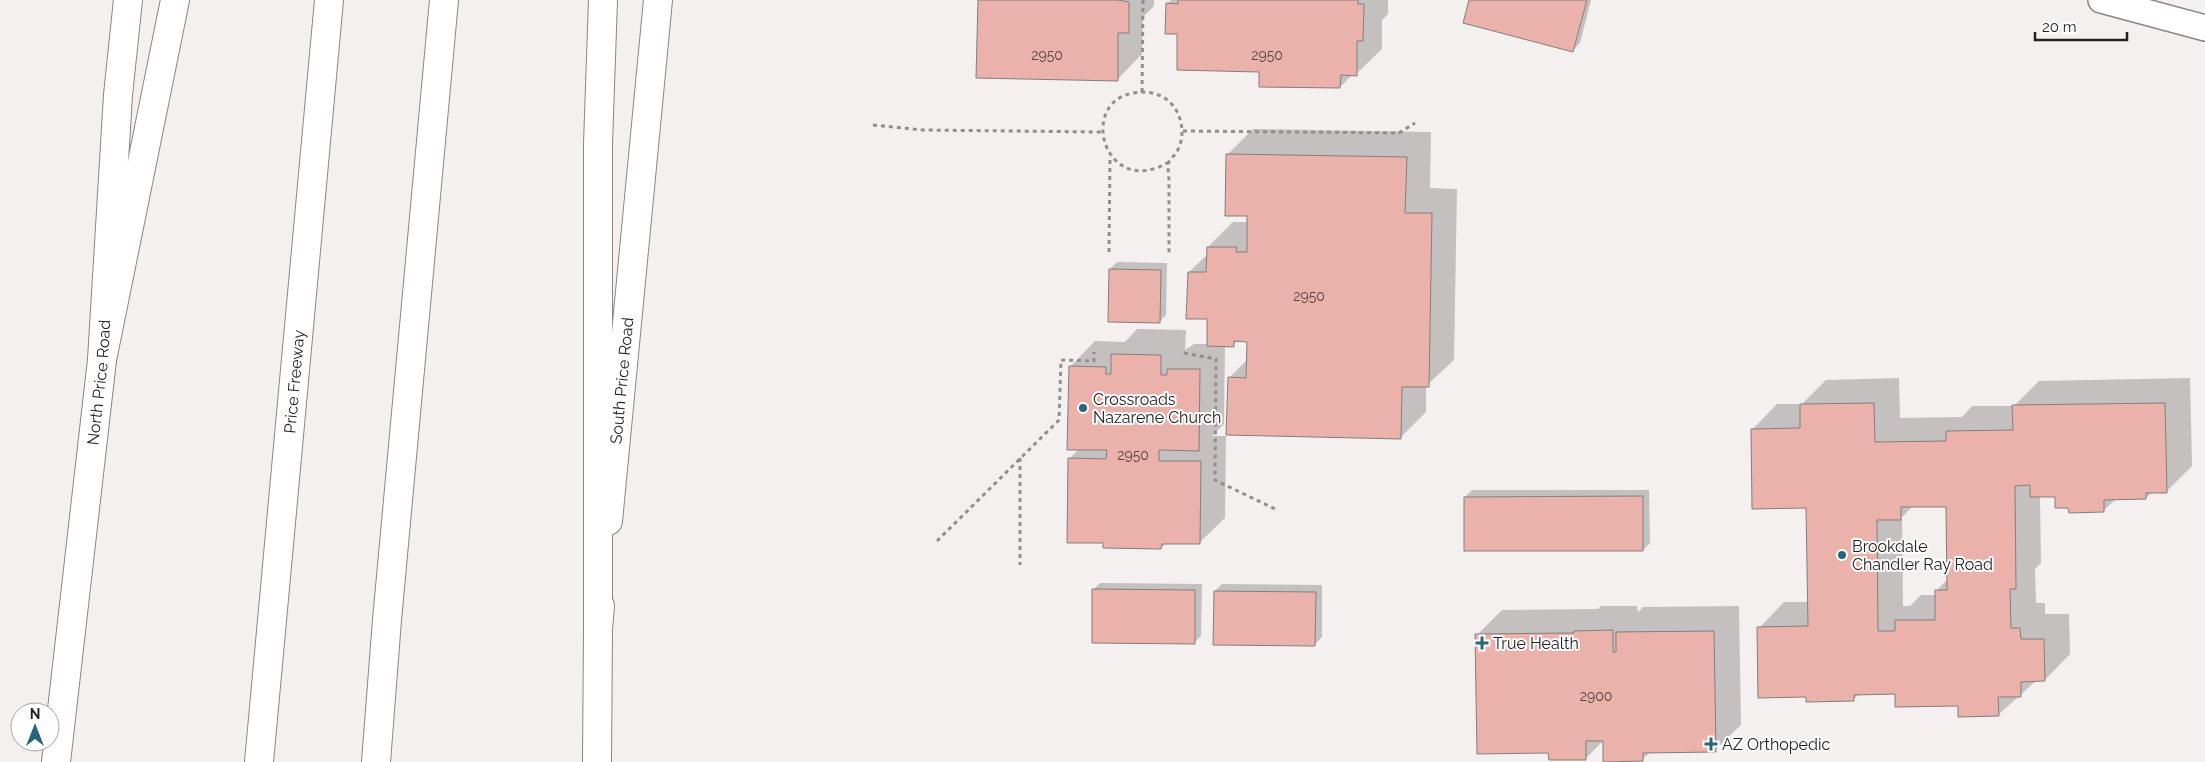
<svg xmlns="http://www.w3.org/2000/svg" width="2205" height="762" font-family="Raleway,sans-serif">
<rect width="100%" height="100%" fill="#f4f0ef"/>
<!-- shadow -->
<g fill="#0003" fill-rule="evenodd">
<polygon points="979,0 1154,0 1154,6 1143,17 1142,54 1117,80"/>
<polygon points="1171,0 1388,0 1388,14 1382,20 1382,49 1356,74 1353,74 1340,87 1260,70 1178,33 1167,4"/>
<polygon points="1470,0 1591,0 1580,43 1573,50"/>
<polygon points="1253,129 1431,132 1430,188 1457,189 1454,360 1426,386 1426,412 1400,438 1229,378 1248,359 1248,341 1238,340 1233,345 1225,345 1224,424 1212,436 1226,436 1225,518 1199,543 1166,543 1161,548 1105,542 1069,459 1079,449 1070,367 1095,341 1125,342 1137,329 1186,330 1185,350 1194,344 1208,344 1208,318 1189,272 1208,254 1208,247 1233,222 1249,222 1249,215 1227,155"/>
<polygon points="1117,262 1167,263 1166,315 1159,322 1110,269"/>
<path d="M 1899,378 L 1900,418 L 1962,417 L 1972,406 L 2014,406 L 2039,381 L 2190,378 L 2192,466 L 2167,491 L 2152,492 L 2146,498 L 2116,499 L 2103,511 L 2069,507 L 2056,496 L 2040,496 L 2041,563 L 2035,569 L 2036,603 L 2045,603 L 2045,614 L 2069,614 L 2070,654 L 2045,680 L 2037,680 L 1998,715 L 1959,704 L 1896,693 L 1859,694 L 1853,700 L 1808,696 L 1759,628 L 1784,602 L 1809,602 L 1807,507 L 1752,430 L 1777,404 L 1802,404 L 1826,380 ZM 1913,506 L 1947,506 L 1948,579 L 1936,591 L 1936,595 L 1921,595 L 1910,606 L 1903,606 L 1902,517 Z"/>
<polygon points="1472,490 1649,490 1650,543 1643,550 1465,497"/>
<polygon points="1100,583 1202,584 1201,636 1194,643 1093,590"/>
<polygon points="1222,584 1322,585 1322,637 1315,644 1215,591"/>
<polygon points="1601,606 1637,606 1638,612 1643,607 1739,606 1741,725 1715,750 1651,751 1642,760 1604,740 1585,759 1550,752 1477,635 1502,610 1598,609"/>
</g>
<!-- building -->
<g fill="#eab2aa" stroke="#827e7d" fill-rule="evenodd">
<polygon points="978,0 1118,0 1129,2 1129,33 1118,33 1118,81 976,78"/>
<polygon points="1178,0 1358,0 1358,4 1364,4 1363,41 1357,41 1357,76 1341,75 1340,88 1259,87 1259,72 1177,70 1177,34 1165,34 1166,3 1178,4"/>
<polygon points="1469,0 1587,0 1573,52 1463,23"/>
<polygon points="1226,154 1407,157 1405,213 1432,213 1429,387 1402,387 1401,439 1226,435 1228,377 1246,378 1247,342 1234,341 1234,347 1207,346 1207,319 1186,319 1188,272 1206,272 1207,247 1237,247 1236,252 1247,252 1247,216 1225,216"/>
<polygon points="1109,269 1161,270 1160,323 1108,322"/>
<polygon points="1111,354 1161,355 1161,375 1167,375 1167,369 1200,369 1199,451 1159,450 1159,461 1201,461 1200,544 1162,544 1161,549 1103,548 1103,543 1067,543 1068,458 1106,459 1107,450 1067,450 1069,366 1106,367 1106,374 1111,374"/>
<path d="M 1874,403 L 1875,442 L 1946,441 L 1946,431 L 2013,430 L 2012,405 L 2165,403 L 2167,493 L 2146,493 L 2146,499 L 2104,500 L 2104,512 L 2069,513 L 2068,508 L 2055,508 L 2055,497 L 2030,497 L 2030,485 L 2015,486 L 2016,589 L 2010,589 L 2011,628 L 2020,628 L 2021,639 L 2044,639 L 2045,681 L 2021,682 L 2021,697 L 1998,697 L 1999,716 L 1958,717 L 1958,706 L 1895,707 L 1895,694 L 1854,695 L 1854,701 L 1806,702 L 1806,697 L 1758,698 L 1757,627 L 1808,626 L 1806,508 L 1752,509 L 1751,429 L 1800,428 L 1800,404 ZM 1901,507 L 1946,507 L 1947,590 L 1935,590 L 1935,620 L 1895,620 L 1895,631 L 1878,631 L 1877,520 L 1901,520 Z"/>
<polygon points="1643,496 1643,551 1464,551 1464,497"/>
<polygon points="1092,589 1195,590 1195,644 1092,643"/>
<polygon points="1214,591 1316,592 1315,646 1213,645"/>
<polygon points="1613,630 1613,652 1616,652 1616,632 1714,631 1716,752 1643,753 1643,761 1603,762 1603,741 1586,741 1586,760 1549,760 1548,753 1477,754 1475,634 1574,633 1574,631"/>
</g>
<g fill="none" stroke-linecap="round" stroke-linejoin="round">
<!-- minor casing -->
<g stroke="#8a8686" stroke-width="28">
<polyline id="minor" points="2101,0 2205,28"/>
</g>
<!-- secondary casing -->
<g stroke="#8a8686" stroke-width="30">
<g id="secondary">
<path id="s1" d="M 608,521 L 658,0"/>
<path id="s2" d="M 56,762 L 102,360 L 118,95 L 128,0"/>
<polyline points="597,762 598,629 600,606"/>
</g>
</g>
<!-- motorway casing -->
<g stroke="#8a8686" stroke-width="30">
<g id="motorway">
<polyline points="102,360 175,0"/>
<polyline points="598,629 598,144 603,0"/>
<path id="s3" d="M 259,762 L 329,0"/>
<polyline points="376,762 387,620 444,0"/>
</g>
</g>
<!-- path -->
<g stroke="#918e8d" stroke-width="3" stroke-dasharray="4 4" stroke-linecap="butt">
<polyline points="1142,92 1143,0"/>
<polyline points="873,125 923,130 1102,132"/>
<polyline points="1183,131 1399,133 1415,123"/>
<path d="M 1169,162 C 1105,200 1077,103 1133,93 C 1144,91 1156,92 1166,99 C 1176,106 1182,119 1182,132 C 1182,139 1180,147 1176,153 C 1174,156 1170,159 1169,162 C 1167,167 1169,176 1169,181 C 1169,205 1169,229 1169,253"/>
<polyline points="1109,252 1110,156"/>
<polyline points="1184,353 1216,359 1215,480 1275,509"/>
<polyline points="1020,458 1020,565"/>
<polyline points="937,541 1059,420 1061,360 1094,361 1094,352"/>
</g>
<!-- minor -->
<use href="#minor" stroke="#fff" stroke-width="25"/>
<!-- secondary -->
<use href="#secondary" stroke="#fff" stroke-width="28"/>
<!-- motorway -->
<use href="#motorway" stroke="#fff" stroke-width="28"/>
</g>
<!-- markers -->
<g fill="#26667a" stroke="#fffefe" stroke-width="2">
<circle cx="1083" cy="408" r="5"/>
<circle cx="1842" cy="555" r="5"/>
<path d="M1479.5 635.5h5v5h5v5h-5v5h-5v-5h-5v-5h5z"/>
<path d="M1708.5 736.5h5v5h5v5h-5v5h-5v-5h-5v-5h5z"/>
</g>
<g text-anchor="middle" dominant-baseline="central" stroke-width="4" stroke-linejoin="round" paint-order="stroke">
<!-- number labels -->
<g font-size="14" fill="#554543">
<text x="1047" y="55">2950</text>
<text x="1267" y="55">2950</text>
<text x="1309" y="296">2950</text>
<text x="1133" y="455">2950</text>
<text x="1596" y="696">2900</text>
</g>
<!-- street labels -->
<g font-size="16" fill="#232121" stroke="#fffefe">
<text stroke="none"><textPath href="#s3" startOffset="382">Price Freeway</textPath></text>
<text stroke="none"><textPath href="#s1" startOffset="141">South Price Road</textPath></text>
<text stroke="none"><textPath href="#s2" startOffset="382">North Price Road</textPath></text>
</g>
<!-- poi labels -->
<g font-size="16" fill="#232121" stroke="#fffefe" text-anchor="start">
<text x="1093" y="399">Crossroads<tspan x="1093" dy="18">Nazarene Church</tspan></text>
<text x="1852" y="546">Brookdale<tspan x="1852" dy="18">Chandler Ray Road</tspan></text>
<text x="1493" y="643">True Health</text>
<text x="1722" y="744">AZ Orthopedic</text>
</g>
</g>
<!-- north arrow -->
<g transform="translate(35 727)"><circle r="24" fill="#fffefe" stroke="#a7a6a6"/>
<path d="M0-4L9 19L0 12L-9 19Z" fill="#26667a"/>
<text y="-8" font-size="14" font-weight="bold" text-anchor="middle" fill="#232121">N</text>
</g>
<!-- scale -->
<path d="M2035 32v8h92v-8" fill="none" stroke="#232121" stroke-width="2.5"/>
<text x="2042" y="32" font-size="15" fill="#232121" stroke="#fffefe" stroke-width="4" paint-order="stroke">20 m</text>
</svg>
